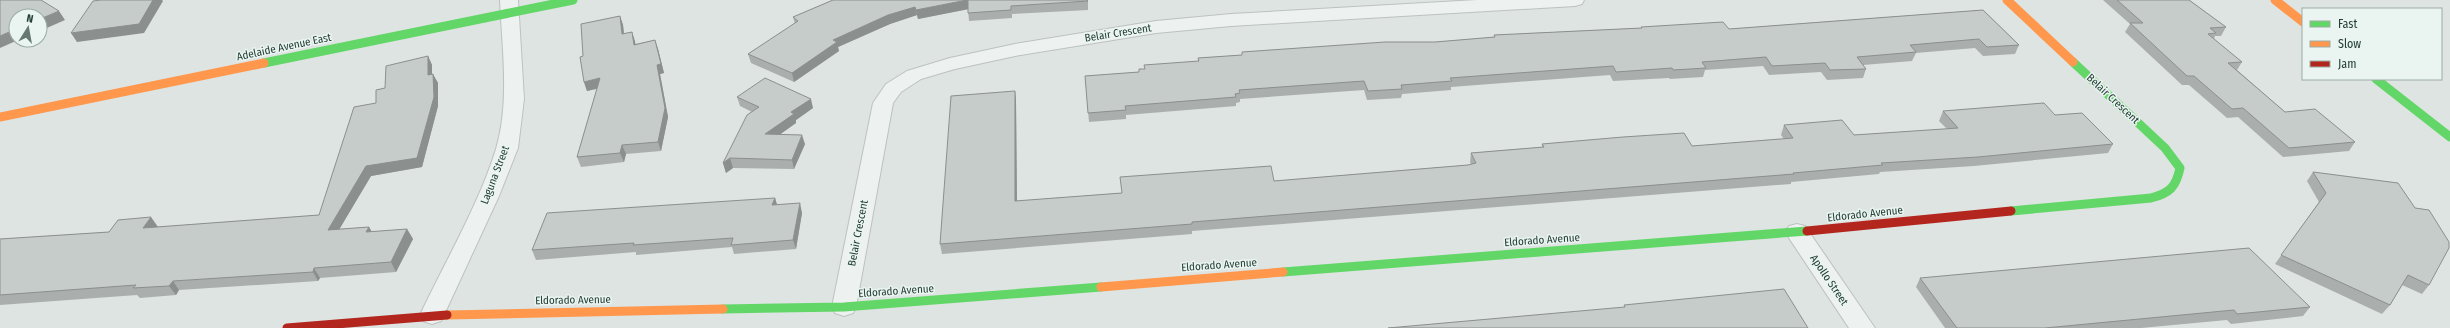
<svg xmlns="http://www.w3.org/2000/svg" width="2450" height="328" font-family="'Fira Sans Condensed',sans-serif">
<rect width="100%" height="100%" fill="#dee4e2"/>
<g fill="none" stroke-linecap="round" stroke-linejoin="round">
<!-- street casing -->
<g stroke="#bcc2c0" stroke-width="2">
<g id="street">
<path d="M 500,0 L 518,0 L 524,99 L 518,148 L 499,196 L 444,315 L 441,321 L 432,324 L 423,321 L 420,315 C 445,262 479,204 496,149 C 510,102 502,48 500,0 Z"/>
<polygon points="1477,0 1584,0 1582,4 1575,6 1231,26 1156,33 1015,56 955,69 921,79 901,92 893,103 856,307 853,313 844,316 835,313 832,307 873,103 886,84 907,71 950,58 1015,44 1156,21 1231,14"/>
<polygon points="1797,224 1805,226 1875,328 1849,328 1785,232 1789,226"/>
</g>
</g>
<!-- street -->
<use href="#street" fill="#edf1f0" fill-rule="evenodd"/>
<!-- fast -->
<g stroke="#63d668" stroke-width="9">
<polyline points="264,63 573,0"/>
<polyline points="2376,79 2450,137"/>
<path d="M 2011,211 L 2151,198 C 2170,193 2176,187 2180,168 L 2165,148 L 2073,62"/>
<polyline points="1283,272 1807,231"/>
<polyline points="723,309 844,307 1101,287"/>
</g>
<!-- slow -->
<g stroke="#ff974d" stroke-width="9">
<polyline points="2007,0 2073,62"/>
<polyline points="2275,0 2303,22"/>
<polyline points="0,117 264,63"/>
<polyline points="1101,287 1283,272"/>
<polyline points="447,315 723,309"/>
</g>
<!-- jam -->
<g stroke="#b3261e" stroke-width="9">
<polyline points="1807,231 2011,211"/>
<polyline points="287,328 447,315"/>
</g>
</g>
<!-- wall -->
<g fill="#aaafae">
<polygon points="833,0 1088,0 1088,10 1012,14 1012,18 969,21 968,9 918,19 917,15 890,24 838,47 839,51 794,82 751,63 748,54 795,24 793,17"/>
<polygon points="2103,0 2189,0 2226,27 2221,36 2215,36 2214,39 2242,62 2237,70 2285,112 2355,142 2349,151 2283,157 2238,117 2227,118 2189,85 2182,85 2125,32 2130,24"/>
<polygon points="1983,10 2019,45 2015,54 1983,56 1975,48 1916,53 1912,61 1863,65 1866,69 1863,78 1827,80 1821,72 1769,75 1763,66 1705,70 1703,77 1670,79 1669,78 1613,81 1610,75 1451,87 1451,90 1402,94 1401,98 1367,100 1364,90 1240,99 1240,102 1236,103 1236,106 1126,115 1126,119 1089,122 1085,76 1139,72 1198,61 1198,58 1242,55 1242,52 1435,42 1494,37 1494,35 1641,28 1641,27 1729,29"/>
<polygon points="620,16 623,25 624,34 632,32 635,44 655,40 658,49 664,73 660,74 668,117 661,151 626,154 624,162 581,167 577,157 597,89 587,91 584,82"/>
<polygon points="428,56 432,65 432,74 438,83 438,106 422,167 371,176 339,229 369,227 372,232 407,229 413,239 396,272 320,278 318,281 179,290 176,295 140,298 137,295 0,305 0,239 109,232 158,227 157,227 319,215 376,103"/>
<polygon points="1015,91 1016,101 1017,201 1274,181 1468,165 1471,164 1470,162 1471,153 1542,147 1542,144 1692,146 1784,139 1781,135 1784,125 1854,135 1947,129 1939,121 1943,111 2055,115 2113,144 2108,153 1974,166 1880,172 1879,174 1791,182 1791,184 1192,231 1192,234 942,254 940,244"/>
<polygon points="737,97 813,108 796,120 796,123 780,134 805,144 794,169 733,168 726,173 723,163 752,112 740,106"/>
<polygon points="2313,172 2415,208 2429,285 2422,294 2402,285 2390,305 2382,314 2275,264 2319,202 2307,181"/>
<polygon points="775,198 777,205 802,213 796,249 734,254 732,247 636,255 636,252 536,260 532,250"/>
<polygon points="1920,278 2310,307 2303,316 2231,324 2227,320 2141,328 1945,328 1916,287"/>
</g>
<!-- shaded-wall -->
<g fill="#8b8f8d">
<polygon points="153,0 162,0 163,1 144,33 77,42 71,33"/>
<polygon points="968,0 969,9 918,19 916,10"/>
<polygon points="915,7 917,15 890,24 838,47 839,51 794,82 792,73 833,40 888,15"/>
<polygon points="59,11 65,20 40,31 40,19"/>
<polygon points="620,16 623,25 625,43 622,34"/>
<polygon points="16,29 16,40 18,40 0,48 0,36"/>
<polygon points="632,32 635,41 637,54 634,45"/>
<polygon points="655,40 658,49 664,73 660,74 668,117 661,151 658,142"/>
<polygon points="428,56 432,65 432,84 428,75"/>
<polygon points="433,74 438,83 438,106 422,167 371,176 333,240 328,230 366,166"/>
<polygon points="600,78 603,87 587,91 584,82"/>
<polygon points="1015,91 1016,101 1017,211 1015,201"/>
<polygon points="811,99 813,108 796,120 796,123 768,143 765,134 791,112"/>
<polygon points="802,135 805,144 794,169 792,160"/>
<polygon points="622,145 626,154 624,162 620,153"/>
<polygon points="730,158 733,168 726,173 723,163"/>
<polygon points="775,198 778,208 772,205"/>
<polygon points="800,203 802,213 796,249 793,240"/>
<polygon points="151,217 158,227 149,238 143,228"/>
<polygon points="369,227 374,236 366,232"/>
<polygon points="407,229 413,239 396,272 391,262"/>
<polygon points="314,268 320,278 318,281 313,272"/>
<polygon points="173,281 179,290 176,295 169,286"/>
</g>
<!-- building -->
<g fill="#c6ccca" stroke="#8b8f8d">
<polygon points="0,0 41,0 59,11 40,19 40,16 16,16 16,29 0,36"/>
<polygon points="101,0 153,0 139,24 71,33 93,1"/>
<polygon points="833,0 967,0 916,10 915,7 888,15 833,40 837,42 792,73 748,54 798,21 793,17"/>
<polygon points="968,0 1087,0 1088,1 1011,6 1011,10 968,13"/>
<polygon points="2117,0 2189,0 2226,27 2210,28 2216,33 2208,34 2242,62 2228,63 2285,112 2315,109 2355,142 2289,148 2243,108 2232,109 2194,76 2187,76 2130,23 2143,23"/>
<polygon points="1983,10 2019,45 1987,47 1979,39 1910,45 1916,52 1857,57 1866,69 1830,70 1825,63 1772,66 1766,57 1702,62 1706,68 1673,70 1672,68 1616,72 1613,66 1450,78 1452,81 1401,85 1402,89 1368,91 1364,81 1239,90 1240,93 1235,94 1236,97 1125,106 1126,110 1088,113 1085,76 1139,72 1139,69 1145,69 1144,65 1199,61 1198,58 1242,55 1242,52 1385,42 1435,42 1495,37 1494,35 1642,28 1641,27 1723,22 1729,29"/>
<polygon points="620,16 622,34 632,32 634,45 655,40 661,64 657,65 665,108 658,142 622,145 620,153 577,157 600,78 584,82 580,57 583,56 581,24"/>
<polygon points="428,56 428,75 433,74 434,97 417,158 366,166 328,230 369,227 366,232 407,229 391,262 314,268 313,272 173,281 169,286 133,288 136,285 0,295 0,239 109,232 118,220 151,217 143,228 319,215 354,107 376,103 376,90 385,88 386,66"/>
<polygon points="765,78 811,99 791,112 794,114 765,134 802,135 792,160 730,158 723,163 747,115 759,107 737,97"/>
<polygon points="1015,91 1015,201 1122,193 1120,177 1271,166 1274,181 1468,165 1476,163 1471,153 1544,147 1542,144 1623,137 1684,133 1692,146 1793,138 1784,125 1842,120 1854,135 1958,128 1943,111 2044,103 2055,115 2082,113 2113,144 1978,157 1881,163 1883,165 1793,173 1794,174 1192,222 1192,224 940,244 951,96"/>
<polygon points="2313,172 2398,183 2415,208 2429,210 2449,242 2449,248 2429,285 2408,275 2390,305 2281,255 2326,193"/>
<polygon points="775,198 772,205 800,203 793,240 731,245 733,238 633,245 634,243 532,250 547,213"/>
<polygon points="2249,248 2310,307 2237,314 2234,310 2045,328 1957,328 1920,278"/>
<polygon points="1784,289 1808,328 1388,328 1625,307 1624,305"/>
</g>
<g text-anchor="middle" dominant-baseline="central" stroke-width="3" stroke-linejoin="round" paint-order="stroke">
<!-- street labels -->
<g font-size="11" fill="#243e35" stroke="#eaf5f1">
<text transform="translate(1118 33) rotate(-9)">Belair Crescent</text>
<text transform="translate(284 47) rotate(-12)">Adelaide Avenue East</text>
<text transform="translate(2113 99) rotate(43)">Belair Crescent</text>
<text transform="translate(495 175) rotate(-69)">Laguna Street</text>
<text transform="translate(1865 214) rotate(-6)">Eldorado Avenue</text>
<text transform="translate(858 233) rotate(-79)">Belair Crescent</text>
<text transform="translate(1542 240) rotate(-4)">Eldorado Avenue</text>
<text transform="translate(1219 265) rotate(-4)">Eldorado Avenue</text>
<text transform="translate(1829 280) rotate(56)">Apollo Street</text>
<text transform="translate(896 291) rotate(-4)">Eldorado Avenue</text>
<text transform="translate(573 300) rotate(-1)">Eldorado Avenue</text>
</g>
</g>
<!-- legend -->
<rect x="2302" y="8" width="140" height="72" fill="#eaf5f1" stroke="#9baca6"/>
<rect x="2310" y="21" width="20" height="6" fill="#63d668" stroke="#9baca6"/>
<text x="2338" y="28" font-size="12" fill="#243e35">Fast</text>
<rect x="2310" y="41" width="20" height="6" fill="#ff974d" stroke="#9baca6"/>
<text x="2338" y="48" font-size="12" fill="#243e35">Slow</text>
<rect x="2310" y="61" width="20" height="6" fill="#b3261e" stroke="#9baca6"/>
<text x="2338" y="68" font-size="12" fill="#243e35">Jam</text>
<!-- north arrow -->
<g transform="translate(28 28) rotate(11)"><circle r="19" fill="#eaf5f1" stroke="#9baca6"/>
<path d="M0-3L7 15L0 10L-7 15Z" fill="#657872"/>
<text y="-6" font-size="11" font-weight="bold" text-anchor="middle" fill="#243e35">N</text>
</g>
</svg>
